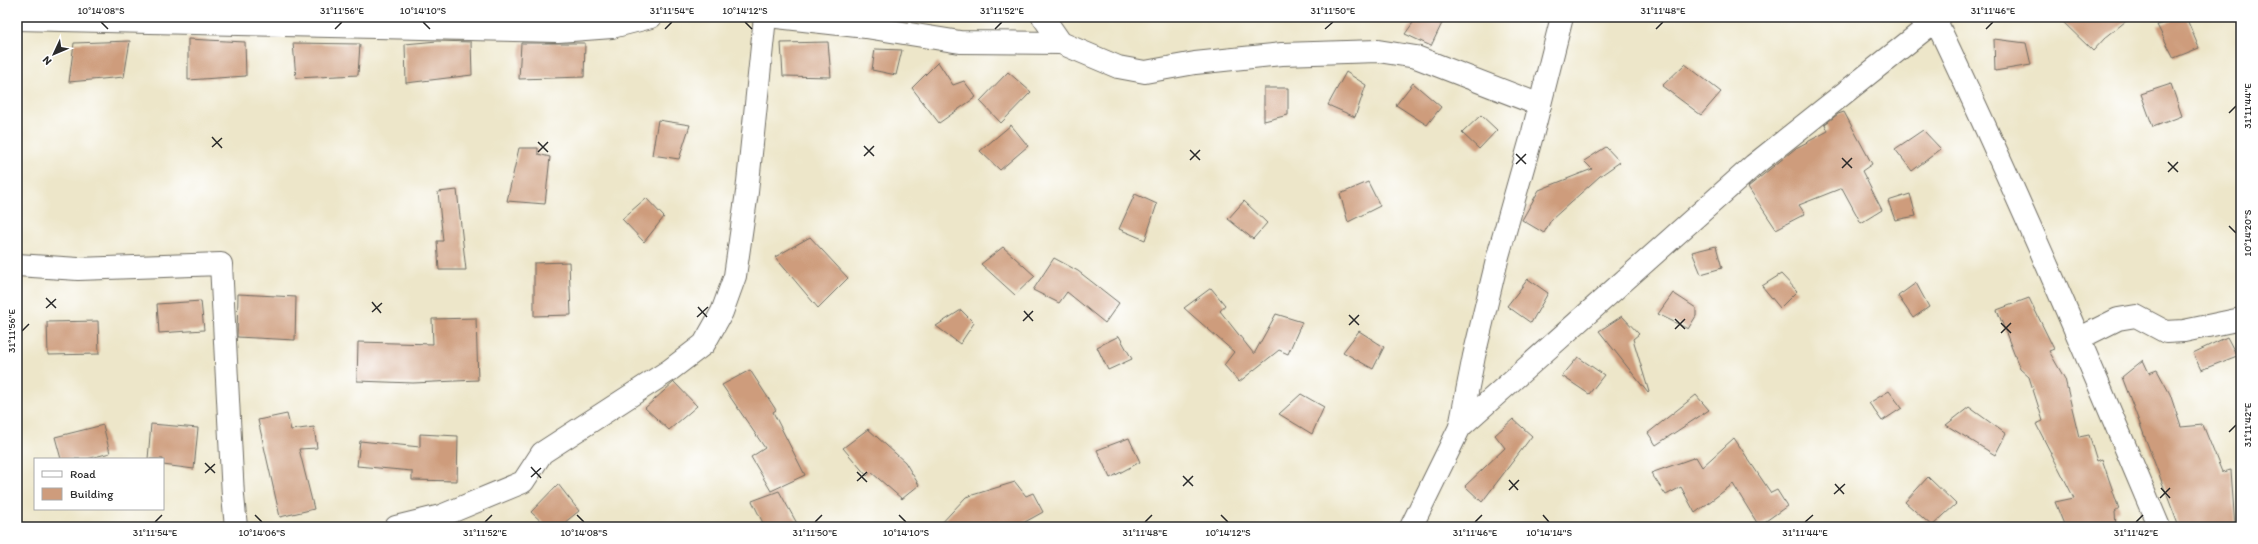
<svg xmlns="http://www.w3.org/2000/svg" width="2258" height="544" font-family="Itim,sans-serif">
<rect width="100%" height="100%" fill="#fff"/>
<filter id="ink" filterUnits="userSpaceOnUse"><feTurbulence type="fractalNoise" baseFrequency=".025" numOctaves="2"/><feDisplacementMap in="SourceGraphic" scale="8" xChannelSelector="R" yChannelSelector="G"/><feConvolveMatrix kernelMatrix="1 2 1 2 8 2 1 2 1" color-interpolation-filters="sRGB"/></filter>
<filter id="wash" filterUnits="userSpaceOnUse"><feTurbulence type="fractalNoise" baseFrequency=".012" numOctaves="4" result="noise"/><feDisplacementMap in="SourceGraphic" scale="16" xChannelSelector="R" yChannelSelector="G"/><feGaussianBlur stdDeviation="0.9" result="paint"/><feColorMatrix in="noise" values="0 0 0 0 0 0 0 0 0 0 0 0 0 0 0 0 0 1.4 0 .05"/><feComposite in="paint" operator="in"/></filter>
<g filter="url(#wash)">
<rect width="100%" height="100%" fill="#ede6c9"/>
<g id="blocks">
<!-- building -->
<g fill="#ce9c7c">
<polygon points="1417,17 1445,17 1431,46 1405,34"/>
<polygon points="2058,17 2131,17 2105,38 2093,51"/>
<polygon points="2186,17 2199,48 2174,58 2157,25"/>
<polygon points="188,39 245,42 246,76 188,80"/>
<polygon points="1994,39 2026,43 2031,65 1995,71"/>
<polygon points="130,41 124,77 69,82 74,43"/>
<polygon points="437,41 471,42 472,75 406,83 405,44"/>
<polygon points="828,42 831,77 783,76 781,43"/>
<polygon points="293,43 360,44 358,75 296,78"/>
<polygon points="521,43 585,43 584,77 519,79"/>
<polygon points="875,49 902,50 896,75 872,70"/>
<polygon points="938,62 953,85 964,81 976,97 939,123 912,88"/>
<polygon points="1685,64 1721,92 1701,115 1662,86"/>
<polygon points="1008,72 1031,92 1001,123 980,101"/>
<polygon points="1346,72 1366,85 1355,117 1328,105"/>
<polygon points="1413,83 1441,107 1427,125 1396,105"/>
<polygon points="2171,84 2182,116 2153,127 2141,94"/>
<polygon points="1264,88 1288,88 1288,115 1264,121"/>
<polygon points="1844,112 1872,164 1862,171 1882,210 1861,223 1842,188 1799,205 1805,214 1776,229 1748,187 1796,148 1828,131 1825,124 1838,114"/>
<polygon points="1481,115 1497,130 1479,149 1462,133"/>
<polygon points="658,120 690,125 679,159 652,155"/>
<polygon points="1011,125 1028,146 1000,170 980,151"/>
<polygon points="1923,130 1941,149 1912,171 1895,149"/>
<polygon points="1606,147 1620,162 1600,176 1551,220 1544,233 1522,220 1539,190 1592,169 1584,161"/>
<polygon points="519,148 538,148 538,154 550,157 545,204 507,201"/>
<polygon points="1368,182 1380,206 1348,222 1340,194"/>
<polygon points="457,190 466,270 439,270 437,241 443,241 438,192"/>
<polygon points="1135,194 1157,204 1145,240 1119,229"/>
<polygon points="1910,194 1916,216 1895,220 1888,201"/>
<polygon points="646,198 664,217 644,242 622,219"/>
<polygon points="1244,201 1267,223 1253,239 1228,219"/>
<polygon points="810,237 848,278 818,308 775,257"/>
<polygon points="1716,246 1722,268 1701,274 1692,252"/>
<polygon points="1003,247 1035,276 1015,295 981,264"/>
<polygon points="1054,258 1078,271 1119,303 1105,323 1067,292 1059,303 1033,290"/>
<polygon points="569,262 571,315 534,316 534,263"/>
<polygon points="1781,274 1797,291 1780,308 1762,286"/>
<polygon points="1528,279 1548,293 1531,323 1507,306"/>
<polygon points="1916,283 1929,307 1913,318 1898,296"/>
<polygon points="1211,288 1225,305 1220,311 1254,354 1276,314 1302,322 1288,354 1279,350 1239,382 1224,365 1234,352 1184,308"/>
<polygon points="1673,293 1696,308 1696,316 1688,329 1658,314"/>
<polygon points="238,294 296,297 295,340 237,337"/>
<polygon points="2029,298 2054,349 2049,351 2065,379 2079,437 2089,435 2097,461 2102,459 2119,509 2115,512 2116,527 2065,527 2055,502 2074,498 2036,424 2043,421 2029,377 2020,369 1997,310"/>
<polygon points="201,301 204,330 159,333 157,304"/>
<polygon points="961,310 974,323 960,344 936,326"/>
<polygon points="1622,316 1639,334 1633,339 1649,392 1648,393 1599,331"/>
<polygon points="476,318 478,380 413,383 357,381 358,342 433,344 432,319"/>
<polygon points="98,321 99,354 48,355 47,322"/>
<polygon points="1359,331 1384,347 1373,369 1343,352"/>
<polygon points="1119,336 1132,359 1108,370 1097,347"/>
<polygon points="2227,337 2237,356 2201,370 2193,353"/>
<polygon points="1578,357 1604,375 1589,394 1562,376"/>
<polygon points="2143,360 2149,373 2157,370 2170,394 2181,427 2203,425 2222,472 2231,470 2235,527 2179,527 2122,377"/>
<polygon points="750,370 776,410 773,412 805,475 771,491 751,457 765,448 722,385"/>
<polygon points="674,382 697,406 669,430 645,408"/>
<polygon points="1889,391 1902,408 1882,421 1869,403"/>
<polygon points="1301,394 1324,407 1312,434 1279,414"/>
<polygon points="1696,395 1709,410 1656,445 1648,433"/>
<polygon points="1969,407 2006,434 1995,455 1946,425"/>
<polygon points="287,414 291,430 314,427 317,448 299,449 314,509 280,517 258,420"/>
<polygon points="1513,419 1532,436 1482,502 1465,486 1505,448 1495,435"/>
<polygon points="151,424 198,428 194,469 163,465 163,459 148,459"/>
<polygon points="103,425 110,453 87,459 61,459 55,437"/>
<polygon points="868,429 905,462 919,485 902,499 871,472 867,476 843,448"/>
<polygon points="420,434 458,436 457,481 412,480 412,471 357,466 360,441 420,447"/>
<polygon points="1129,438 1140,462 1110,478 1097,450"/>
<polygon points="1734,438 1771,493 1777,490 1787,506 1759,526 1733,484 1695,513 1681,487 1666,495 1651,473 1696,457 1702,467"/>
<polygon points="1928,477 1956,504 1932,526 1905,502"/>
<polygon points="1015,482 1026,496 1033,493 1043,512 1016,527 938,527 966,497"/>
<polygon points="558,484 579,511 559,527 547,527 531,512"/>
<polygon points="779,491 799,527 765,527 752,501"/>
</g>
</g>
</g>
<g filter="url(#ink)">
<use href="#blocks" fill-opacity="0" stroke="#6f6c62" stroke-width="1"/>
<g fill="none" stroke-linecap="round" stroke-linejoin="round">
<!-- minor casing -->
<g stroke="#6f6c62" stroke-width="24">
<g id="minor">
<polyline points="777,17 866,27 960,42 1061,43"/>
<polyline points="1043,17 1061,43 1118,67 1145,72 1195,63 1282,54 1378,51 1416,57 1540,105"/>
<path d="M 1934,17 C 2014,185 2087,356 2159,527"/>
<polyline points="17,19 558,31 612,27 651,17"/>
<polyline points="17,265 78,269 221,264 233,496 236,527"/>
<polyline points="2080,338 2118,319 2136,316 2166,332 2184,331 2241,319"/>
<polyline points="1460,427 1754,165 1940,17"/>
<polyline points="396,527 441,516 523,482 542,453 670,370 704,344 722,312 735,276 747,192 765,17"/>
<polyline points="1411,527 1460,427 1474,356 1498,256 1533,132 1562,17"/>
</g>
</g>
<!-- minor -->
<use href="#minor" stroke="#fff" stroke-width="22"/>
</g>
</g>
<!-- ticks -->
<path fill="none" stroke="#2b2b2b" stroke-width="1.5" d="M 101,22 L 108,29M 423,22 L 430,29M 745,22 L 752,29M 335,29 L 342,22M 665,29 L 672,22M 995,29 L 1002,22M 1325,29 L 1333,22M 1656,29 L 1663,22M 1986,29 L 1993,22M 2229,113 L 2236,106M 212,137 L 222,148M 538,142 L 548,152M 864,146 L 874,156M 212,147 L 222,138M 1190,150 L 1200,160M 538,152 L 548,142M 1516,154 L 1526,164M 864,156 L 874,146M 1842,158 L 1852,168M 1190,160 L 1200,150M 2168,162 L 2178,172M 1516,164 L 1526,154M 1842,168 L 1852,158M 2168,172 L 2178,162M 2229,226 L 2236,233M 46,298 L 56,308M 372,302 L 381,313M 698,307 L 707,317M 46,308 L 56,299M 1024,311 L 1033,321M 372,312 L 382,303M 1349,315 L 1359,325M 697,317 L 708,307M 1675,319 L 1685,329M 1023,321 L 1033,311M 2001,323 L 2011,333M 1349,325 L 1359,315M 1675,329 L 1685,319M 22,331 L 29,324M 2001,333 L 2011,323M 2229,432 L 2236,425M 205,463 L 215,473M 531,467 L 541,478M 857,472 L 867,482M 205,473 L 215,464M 1183,476 L 1193,486M 531,477 L 541,468M 1509,480 L 1518,490M 857,481 L 867,472M 1835,484 L 1844,494M 1183,486 L 1193,476M 2161,488 L 2170,498M 1509,490 L 1519,480M 1834,494 L 1845,484M 2160,498 L 2170,488M 255,515 L 262,522M 577,515 L 584,522M 899,515 L 906,522M 1221,515 L 1228,522M 1543,515 L 1549,522M 155,522 L 162,515M 485,522 L 492,515M 815,522 L 822,515M 1145,522 L 1152,515M 1475,522 L 1482,515M 1805,522 L 1813,515M 2136,522 L 2143,515"/>
<!-- margin -->
<rect width="2258" height="544" fill="none" stroke="#fff" stroke-width="44"/>
<!-- legend -->
<rect x="34" y="458" width="130" height="52" fill="#ffffff" stroke="#aaaaaa"/>
<rect x="42" y="471" width="20" height="6" fill="#ffffff" stroke="#aaaaaa"/>
<text x="70" y="478" font-size="12" fill="#2b2b2b">Road</text>
<rect x="42" y="488" width="20" height="12" fill="#ce9c7c" stroke="#aaaaaa"/>
<text x="70" y="498" font-size="12" fill="#2b2b2b">Building</text>
<!-- north arrow -->
<g transform="translate(54 54) rotate(226)" stroke="#ffffff" stroke-width="3" paint-order="stroke">
<path d="M0-3L7 15L0 10L-7 15Z" fill="#2b2b2b"/>
<text y="-6" font-size="11" font-weight="bold" text-anchor="middle" fill="#2b2b2b">N</text>
</g>
<rect x="22" y="22" width="2214" height="500" fill="none" stroke="#2b2b2b" stroke-width="1.5"/>
<g font-size="10" text-anchor="middle" fill="#2b2b2b">
<text x="101" y="14">10°14'08"S</text>
<text x="342" y="14">31°11'56"E</text>
<text x="423" y="14">10°14'10"S</text>
<text x="672" y="14">31°11'54"E</text>
<text x="745" y="14">10°14'12"S</text>
<text x="1002" y="14">31°11'52"E</text>
<text x="1333" y="14">31°11'50"E</text>
<text x="1663" y="14">31°11'48"E</text>
<text x="1993" y="14">31°11'46"E</text>
<text transform="translate(2247 106) rotate(-90)" y="4">31°11'44"E</text>
<text transform="translate(2247 233) rotate(-90)" y="4">10°14'20"S</text>
<text transform="translate(11 331) rotate(-90)" y="4">31°11'56"E</text>
<text transform="translate(2247 425) rotate(-90)" y="4">31°11'42"E</text>
<text x="155" y="536">31°11'54"E</text>
<text x="262" y="536">10°14'06"S</text>
<text x="485" y="536">31°11'52"E</text>
<text x="584" y="536">10°14'08"S</text>
<text x="815" y="536">31°11'50"E</text>
<text x="906" y="536">10°14'10"S</text>
<text x="1145" y="536">31°11'48"E</text>
<text x="1228" y="536">10°14'12"S</text>
<text x="1475" y="536">31°11'46"E</text>
<text x="1549" y="536">10°14'14"S</text>
<text x="1805" y="536">31°11'44"E</text>
<text x="2136" y="536">31°11'42"E</text>
</g>
</svg>
